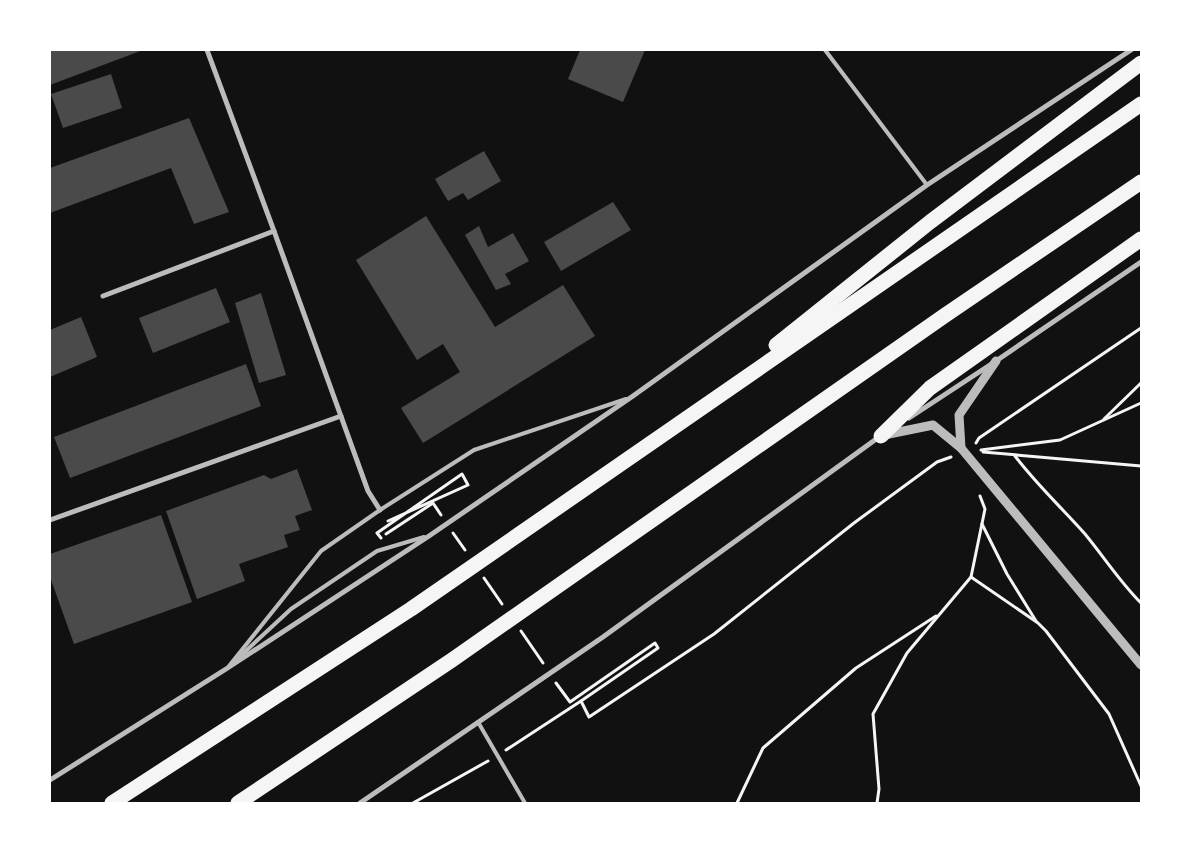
<svg xmlns="http://www.w3.org/2000/svg" width="1191" height="853" font-family="Bitter,serif">
<rect width="100%" height="100%" fill="#111"/>
<!-- building -->
<g fill="#4a4a4a">
<polygon points="50,50 143,50 50,85"/>
<polygon points="580,50 645,50 623,102 568,79"/>
<polygon points="111,74 122,108 63,128 51,94"/>
<polygon points="189,118 229,212 194,224 171,168 50,213 50,168"/>
<polygon points="484,151 501,181 468,200 463,193 448,201 435,179"/>
<polygon points="613,202 631,230 561,271 544,242"/>
<polygon points="426,216 495,327 563,285 595,336 423,443 401,408 460,372 443,344 417,360 356,260"/>
<polygon points="479,226 488,247 513,233 529,261 505,274 511,284 496,290 465,235"/>
<polygon points="216,288 230,322 153,353 139,318"/>
<polygon points="261,293 286,375 259,383 235,303"/>
<polygon points="81,317 97,357 50,377 50,330"/>
<polygon points="246,364 261,406 70,478 54,437"/>
<polygon points="297,469 312,510 295,516 300,530 284,535 288,547 239,564 245,581 197,599 166,511 264,475 271,479"/>
<polygon points="161,515 192,602 74,644 50,577 50,554"/>
</g>
<g fill="none" stroke-linecap="round" stroke-linejoin="round">
<!-- path -->
<g stroke="#f5f5f5" stroke-width="3">
<polyline points="1104,419 1141,383"/>
<polyline points="976,443 979,438 1141,328"/>
<polyline points="981,450 1060,440 1141,403"/>
<polyline points="983,452 1141,466"/>
<path d="M 1015,456 C 1036,484 1062,508 1085,534 C 1104,557 1120,582 1141,603"/>
<polyline points="982,524 1007,574 1036,621"/>
<polyline points="453,533 465,550"/>
<polyline points="386,534 433,503 441,515"/>
<polyline points="381,538 377,533 462,474 468,485 388,521"/>
<polyline points="971,577 1038,623 1046,631 1109,714 1141,786"/>
<polyline points="484,578 502,604"/>
<polyline points="521,631 543,663"/>
<polyline points="581,701 589,717 714,634 854,523 937,462 951,457"/>
<polyline points="506,750 581,701 658,648 655,643 570,702 556,683"/>
<polyline points="413,803 488,761"/>
<polyline points="737,803 763,748 856,668 936,616"/>
<polyline points="877,803 879,789 873,714 907,653 971,577 985,509 980,496"/>
</g>
<!-- service -->
<g stroke="#bcbcbc" stroke-width="4">
<polyline points="825,50 927,185"/>
<polyline points="236,660 291,609 377,551 424,537"/>
<polyline points="229,666 321,551 380,510 474,450 626,399"/>
<polyline points="478,722 525,803"/>
</g>
<!-- minor -->
<g stroke="#bcbcbc" stroke-width="5">
<polyline points="207,50 274,231 368,491 380,510"/>
<polyline points="103,296 274,231"/>
<polyline points="909,418 996,361 1141,262"/>
<polyline points="50,520 341,416"/>
<polyline points="50,780 226,669 429,536 633,396 927,185 1131,50"/>
<polyline points="360,803 603,637 879,437"/>
</g>
<!-- tertiary -->
<g stroke="#bcbcbc" stroke-width="9">
<polyline points="884,435 933,425 961,448 1141,665"/>
<polyline points="961,448 959,415 996,361"/>
</g>
<!-- motorway -->
<g stroke="#f5f5f5" stroke-width="15">
<polyline points="776,345 930,222 1141,63"/>
<polyline points="881,436 930,388 1141,239"/>
<polyline points="112,803 411,609 1141,104"/>
<polyline points="238,803 452,660 944,316 1141,182"/>
</g>
</g>
<!-- border -->
<rect width="1191" height="853" fill="none" stroke="#ffffff" stroke-width="102"/>
</svg>
